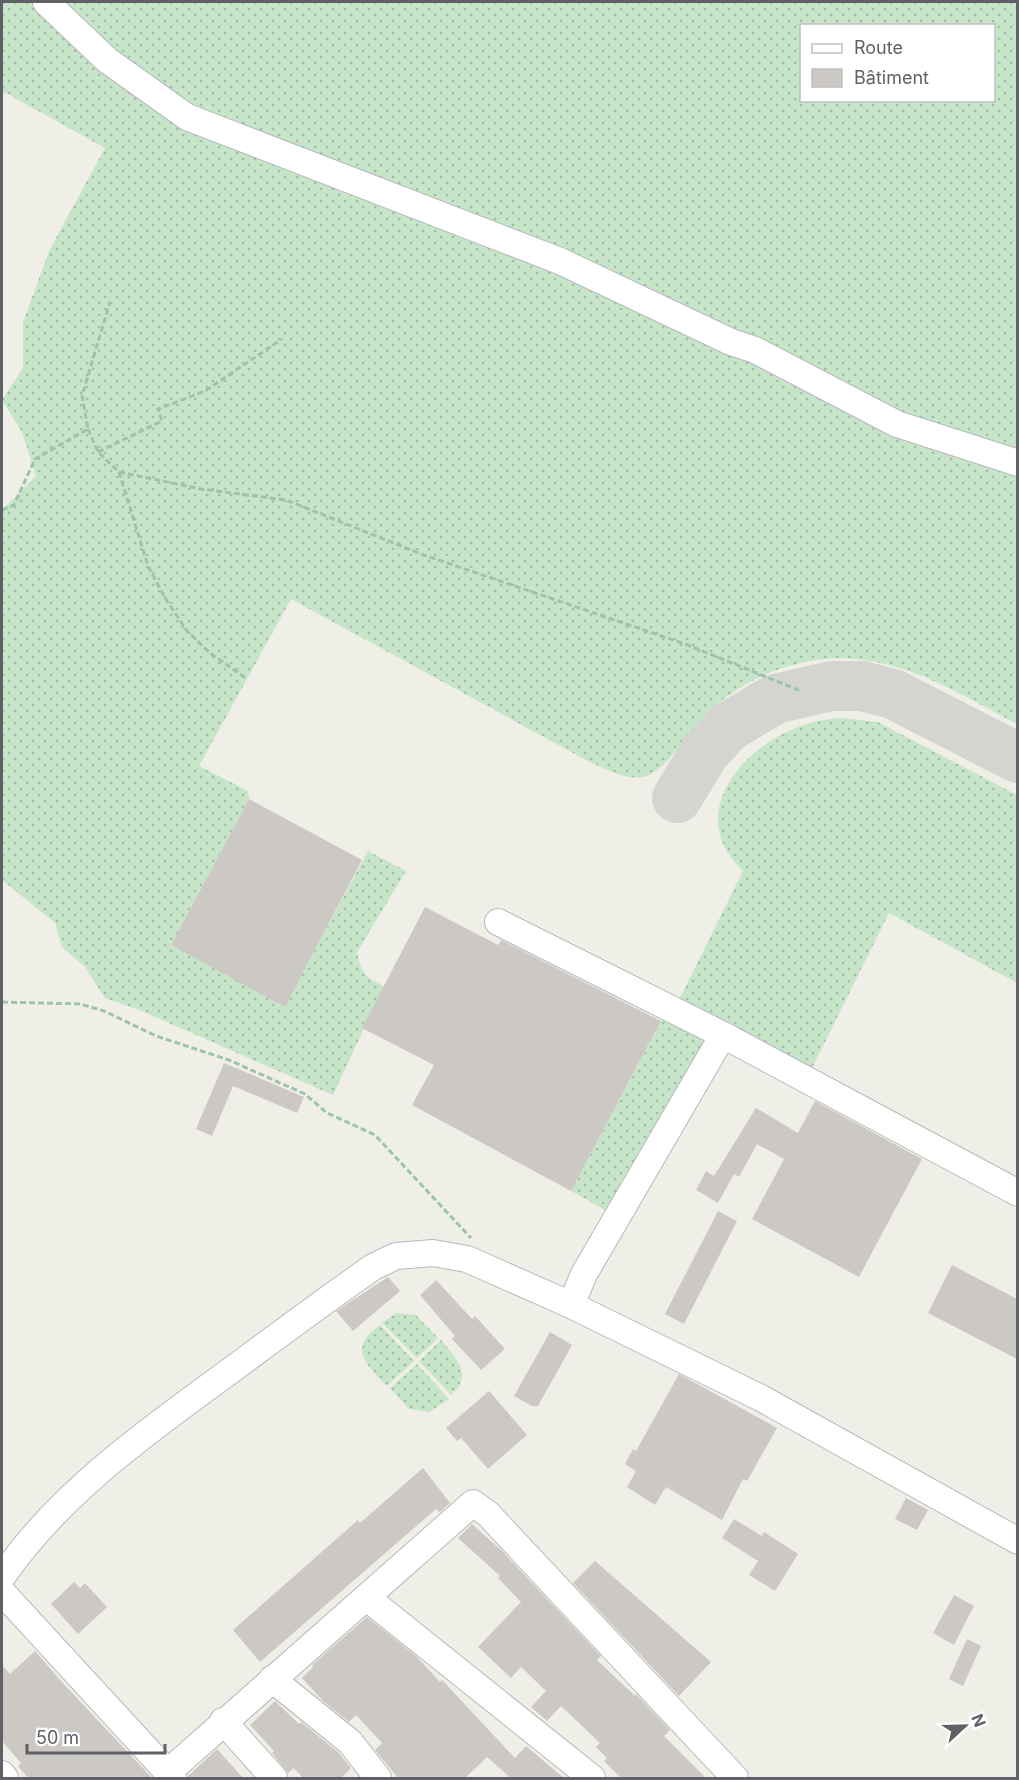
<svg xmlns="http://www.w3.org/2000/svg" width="1019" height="1780" font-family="Inter,sans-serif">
<defs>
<pattern id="grass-dots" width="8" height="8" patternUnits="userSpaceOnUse" patternTransform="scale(1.5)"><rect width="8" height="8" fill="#c6e5c9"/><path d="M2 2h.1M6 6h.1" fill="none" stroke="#a4bda7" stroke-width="1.8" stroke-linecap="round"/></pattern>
</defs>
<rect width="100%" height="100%" fill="#f0efe7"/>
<!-- grass -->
<g fill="url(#grass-dots)" fill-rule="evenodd">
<path d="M 2,2 L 1017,2 L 1017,724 C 966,697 914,664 854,659 C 800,654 740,679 702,718 C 685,736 667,772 642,777 C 623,780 602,767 586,760 L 291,599 L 199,766 L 248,791 L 249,799 L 171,945 L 285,1006 L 368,851 L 406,871 L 357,952 C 361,972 365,978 384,986 L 333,1095 L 137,1009 L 105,998 L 85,967 L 62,947 L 55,923 L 2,880 L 2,510 L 36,476 L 22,432 L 2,400 L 23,368 L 23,322 L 50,249 L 105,148 L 4,92 L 2,96 ZM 802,26 L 994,26 L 994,100 L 802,100 Z"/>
<path d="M 842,718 L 878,722 L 1017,795 L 1017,983 L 889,913 L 810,1072 L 676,1006 L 743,871 C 681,813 746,741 810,723 C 820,720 831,719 842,718 Z"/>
<polygon points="674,1019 702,1034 703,1053 612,1214 571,1191 662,1020"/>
<polygon points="396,1313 416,1315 438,1338 417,1358 382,1323"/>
<path d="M 380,1325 L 414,1361 L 387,1386 C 366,1364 347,1348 380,1325 Z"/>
<path d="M 441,1340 C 456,1358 474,1375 451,1395 L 419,1361 Z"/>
<polygon points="417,1364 449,1399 429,1412 409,1409 390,1388"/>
</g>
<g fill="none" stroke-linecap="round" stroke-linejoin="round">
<!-- taxiway -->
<polyline stroke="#d4d4d0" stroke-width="50" points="677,798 705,752 728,727 775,699 831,686 862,686 893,694 1018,758"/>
</g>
<!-- building -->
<g fill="#ccc9c4">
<polygon points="249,799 362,860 285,1007 171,945"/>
<polygon points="425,907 498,945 501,940 661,1021 571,1191 412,1105 434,1065 362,1028"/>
<polygon points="224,1063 304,1097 297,1113 233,1086 212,1136 196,1129"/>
<polygon points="815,1101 922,1159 859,1277 752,1219 784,1159 757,1144 739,1177 734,1174 718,1203 696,1190 706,1171 714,1176 756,1108 798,1133"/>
<polygon points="718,1211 737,1221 684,1324 665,1314"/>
<polygon points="952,1265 1017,1299 1017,1359 928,1313"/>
<polygon points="388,1277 400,1291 353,1331 336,1311"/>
<polygon points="436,1280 472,1319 475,1316 505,1349 481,1370 452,1339 455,1336 420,1295"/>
<polygon points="550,1332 572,1345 538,1406 532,1406 514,1396"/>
<polygon points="679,1374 777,1428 747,1481 743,1479 722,1520 666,1487 655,1505 627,1487 636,1471 625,1464 633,1449 636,1451"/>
<polygon points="489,1391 527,1435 488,1469 461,1438 457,1441 446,1428"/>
<polygon points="423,1468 450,1503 440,1512 436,1509 260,1662 233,1630 358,1520 360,1523"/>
<polygon points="906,1498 928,1510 917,1530 895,1519"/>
<polygon points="734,1519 762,1536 764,1532 798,1554 775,1591 749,1575 758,1561 722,1538"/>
<polygon points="472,1524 501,1550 601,1656 597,1660 635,1696 636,1694 670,1730 664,1736 707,1779 622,1779 604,1761 607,1758 596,1747 600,1743 561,1706 547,1721 531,1707 546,1691 521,1667 511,1678 478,1647 521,1602 498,1578 500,1576 458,1538"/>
<polygon points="595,1561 711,1662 679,1696 573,1583"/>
<polygon points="74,1582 80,1588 85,1583 107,1607 78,1634 51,1604"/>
<polygon points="954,1595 974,1606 954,1645 933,1633"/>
<polygon points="367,1617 416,1656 440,1682 442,1680 515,1758 526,1746 565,1779 512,1779 487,1757 464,1779 399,1779 375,1750 382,1743 356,1715 349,1722 323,1701 302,1678 313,1667 312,1665"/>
<polygon points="967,1639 981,1646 963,1686 949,1679"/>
<polygon points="35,1651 60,1680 153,1779 29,1779 18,1766 21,1763 2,1741 2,1665 10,1674"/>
<polygon points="275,1701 299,1724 301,1722 339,1753 351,1768 340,1779 304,1779 294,1768 288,1773 272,1753 274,1751 250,1725"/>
<polygon points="217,1749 244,1779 188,1779 188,1776"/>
</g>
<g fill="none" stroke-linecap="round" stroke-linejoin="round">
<!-- minor casing -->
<g stroke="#b7b9bd" stroke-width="28">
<g id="minor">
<polyline points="46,2 107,60 187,117 560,261 731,342 755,350 897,424 1018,463"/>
<polyline points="498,922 723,1035 1018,1193"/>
<polyline points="571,1305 584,1274 723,1035"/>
<path d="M 2,1577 C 56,1498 138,1438 215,1382 C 268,1343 320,1304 373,1267 L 396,1256 L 433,1253 L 467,1259 L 571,1305 L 761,1398 L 1018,1541"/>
<polyline points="2,1592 173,1778"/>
<polyline points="367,1598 592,1778"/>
<polyline points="272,1679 350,1742 378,1778"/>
<polyline points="223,1721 274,1778"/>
<polyline points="167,1773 473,1503 488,1514 735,1778"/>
<polyline points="2,1774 5,1778"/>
</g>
</g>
<!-- path -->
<g stroke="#9ec3ad" stroke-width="3" stroke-dasharray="6 3" stroke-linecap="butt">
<polyline points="88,429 98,452 119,472 148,566 165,598 187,631 210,653 247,679"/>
<polyline points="98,452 162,421 158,409 205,391 282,339"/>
<polyline points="119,472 201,489 286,500 421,554 685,644 801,691"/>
<polyline points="2,510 14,505 35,459 88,429 82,396 110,302"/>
<polyline points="2,1002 80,1004 104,1011 156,1036 229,1060 305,1094 327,1113 375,1135 471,1238"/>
</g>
<!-- minor -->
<use href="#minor" stroke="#fff" stroke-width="26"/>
</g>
<!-- border -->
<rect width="1019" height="1780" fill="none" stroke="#5f6166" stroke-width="6"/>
<!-- legend -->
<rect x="800" y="24" width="195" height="78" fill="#ffffff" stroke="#bfc0c2" stroke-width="1.5"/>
<rect x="812" y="44" width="30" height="9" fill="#ffffff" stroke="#bfc0c2" stroke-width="1.5"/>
<text x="854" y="54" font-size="18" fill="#5f6166">Route</text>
<rect x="812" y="69" width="30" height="18" fill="#ccc9c4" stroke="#bfc0c2" stroke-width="1.5"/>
<text x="854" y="84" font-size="18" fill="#5f6166">Bâtiment</text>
<!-- north arrow -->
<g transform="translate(965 1726) rotate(68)" stroke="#ffffff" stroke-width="4.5" paint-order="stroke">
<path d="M0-4.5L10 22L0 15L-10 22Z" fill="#5f6166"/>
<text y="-9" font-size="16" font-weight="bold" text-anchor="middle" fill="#5f6166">N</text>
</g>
<!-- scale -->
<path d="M27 1744v9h138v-9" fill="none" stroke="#5f6166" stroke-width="3"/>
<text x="36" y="1744" font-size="18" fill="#5f6166" stroke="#ffffff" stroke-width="4.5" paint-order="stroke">50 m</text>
</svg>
